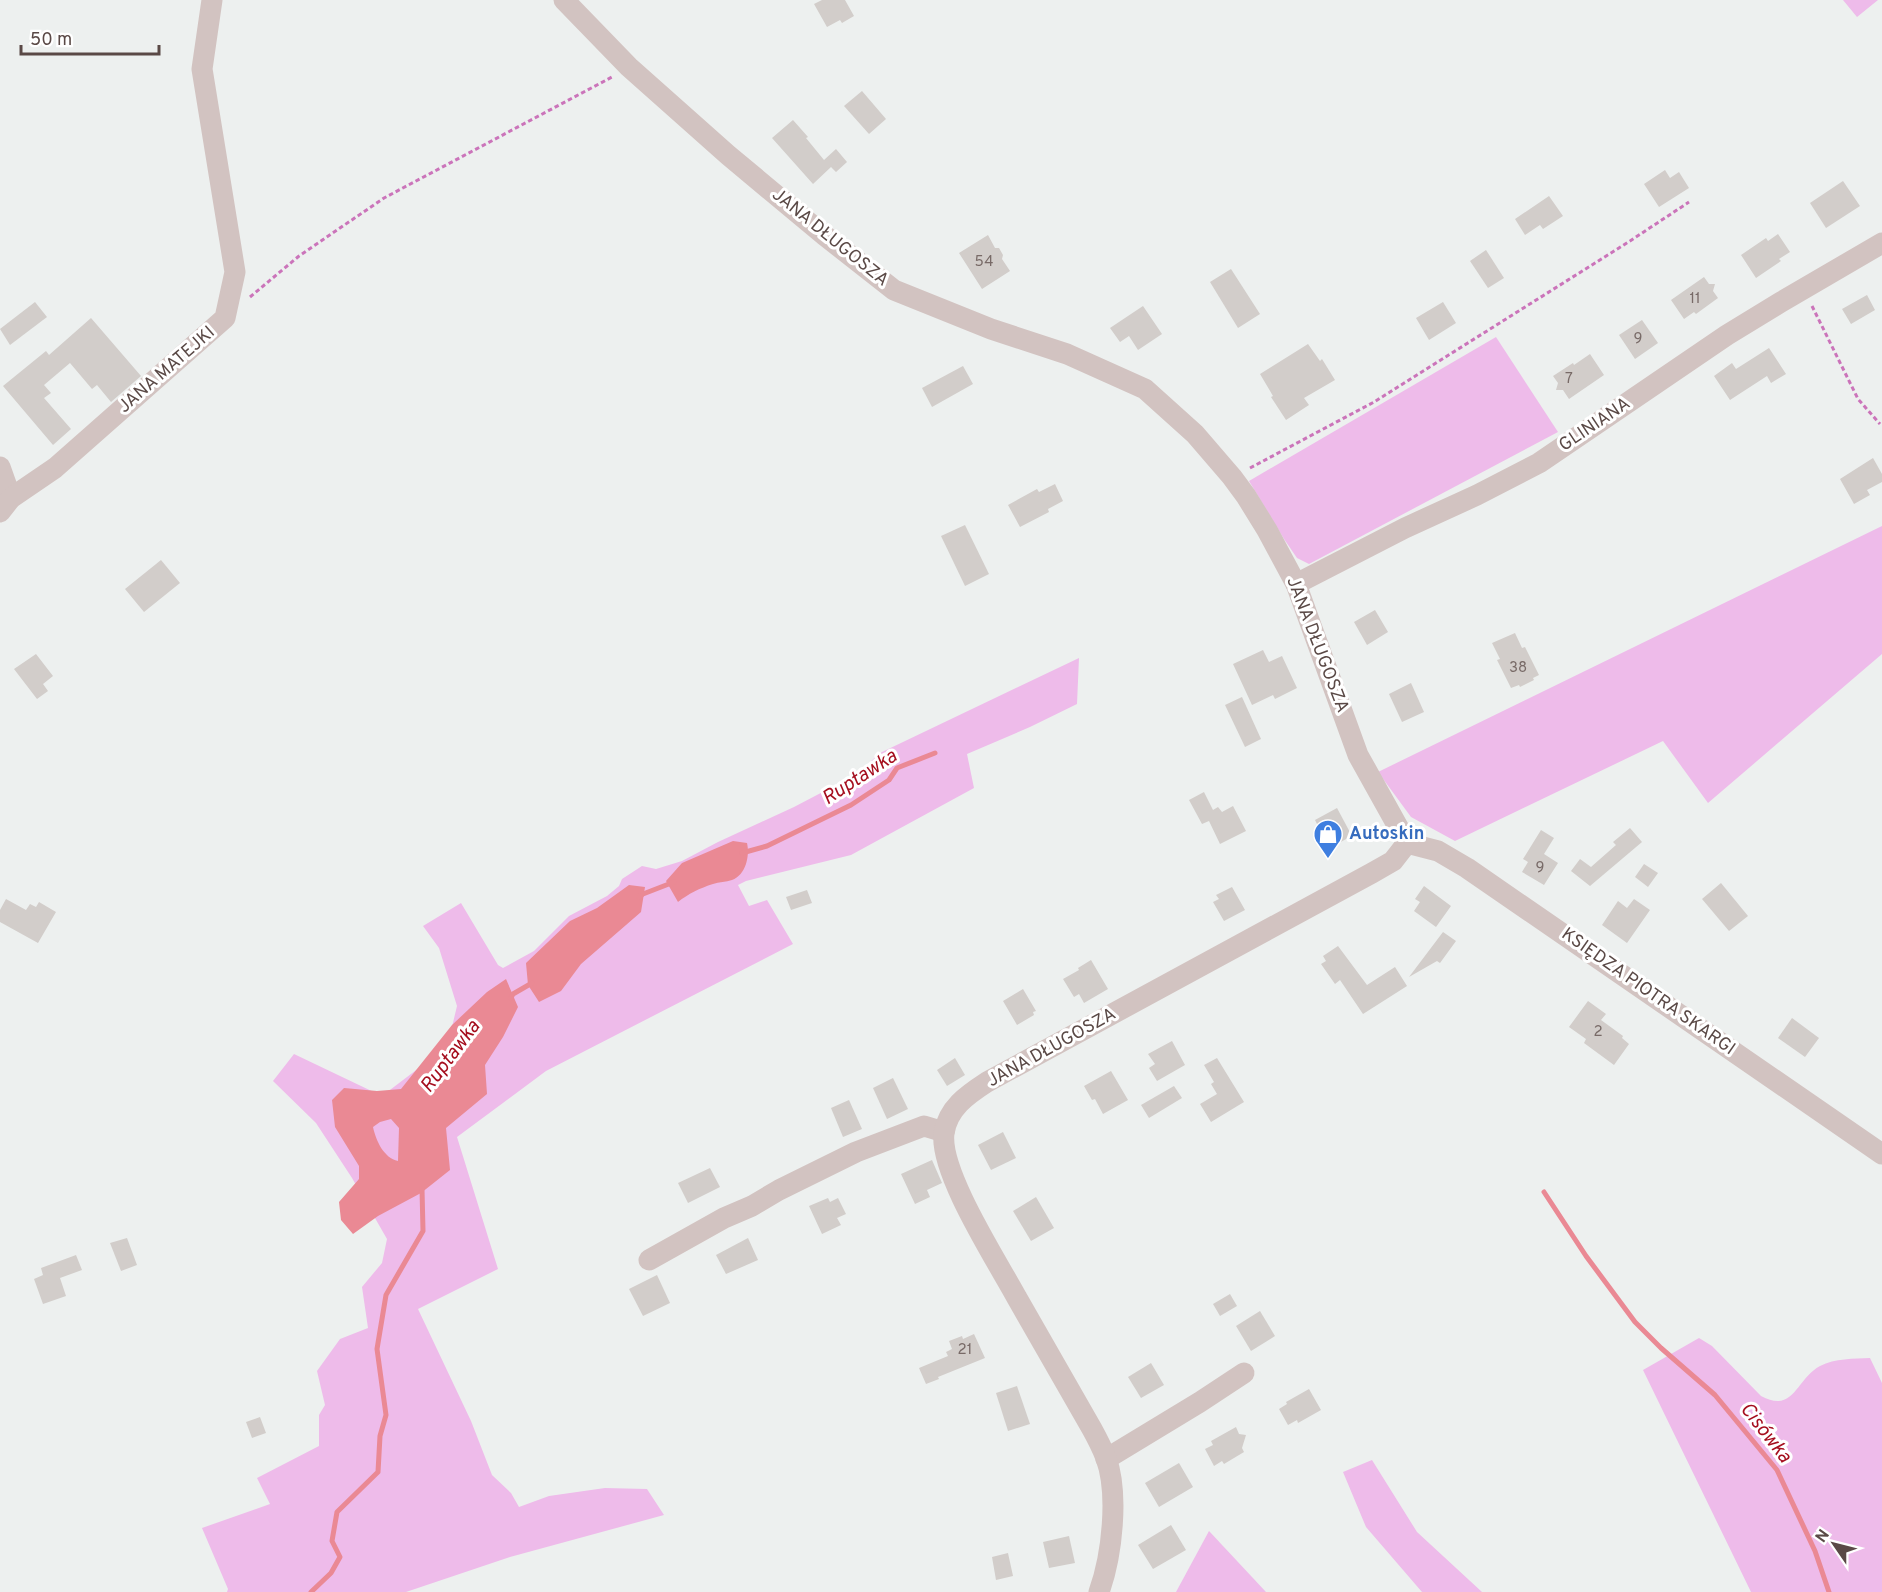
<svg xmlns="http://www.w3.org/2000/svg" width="1882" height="1592" font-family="Overpass,sans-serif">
<rect width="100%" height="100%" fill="#edf0ef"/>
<!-- green -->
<g fill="#eebbea">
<polygon points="1843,0 1878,0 1857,17"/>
<polygon points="1496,337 1558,432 1309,564 1297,558 1284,539 1249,481"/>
<polygon points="1882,526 1882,654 1708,803 1663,741 1455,841 1411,817 1378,772"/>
<polygon points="1079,658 1077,704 1030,727 967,754 974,788 851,855 746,881 738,885 749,906 767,900 793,944 546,1071 457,1137 498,1269 418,1309 471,1421 492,1475 511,1493 519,1507 549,1496 605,1488 647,1489 664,1515 510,1557 406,1592 227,1592 228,1589 202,1528 270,1504 257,1478 319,1446 319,1415 325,1405 317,1371 340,1339 368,1328 362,1287 382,1263 387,1239 352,1178 316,1123 273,1081 294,1054 382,1096 432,1058 451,1031 457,1006 439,948 423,926 461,903 498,965 503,968 534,951 569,916 607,896 619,886 622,879 642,866 656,869 682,861 718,842 794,807 857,774 880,753"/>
<path d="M 1699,1338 L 1712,1346 L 1761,1396 C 1794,1414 1796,1379 1820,1366 C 1835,1358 1854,1359 1870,1358 L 1882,1383 L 1882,1592 L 1751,1592 L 1643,1370 Z"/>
<polygon points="1372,1460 1417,1532 1482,1592 1422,1592 1366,1527 1343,1472"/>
<polygon points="1209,1531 1266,1592 1176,1592"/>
</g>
<!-- water -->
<g fill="#ea8994" fill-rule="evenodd">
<path d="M 733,841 L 747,843 C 750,856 746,875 732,880 C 726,882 719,882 713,884 C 700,888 688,894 678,902 L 666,881 L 682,863 Z"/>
<polygon points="629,885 645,887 641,912 581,964 561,991 539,1002 528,985 526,963 570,921 597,908"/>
<path d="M 506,979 L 518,1007 L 503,1037 L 485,1065 L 487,1094 L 446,1128 L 450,1170 L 421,1193 L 378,1216 L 353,1234 L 341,1220 L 339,1202 L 359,1179 L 359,1166 L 335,1127 L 332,1100 L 344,1088 L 377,1091 L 401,1089 L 452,1025 L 487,992 ZM 391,1119 L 399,1128 L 398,1161 C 384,1158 376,1141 373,1127 L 380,1122 Z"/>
</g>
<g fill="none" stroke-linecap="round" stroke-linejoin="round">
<!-- stream -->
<g stroke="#ea8994" stroke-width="5">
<polyline points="742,853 767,846 851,805 889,780 897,768 935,753"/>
<polyline points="639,897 643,894 674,882"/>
<polyline points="511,998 513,994 532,983"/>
<polyline points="1544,1192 1586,1256 1635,1322 1661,1348 1715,1395 1777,1470 1815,1551 1829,1592"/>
<polyline points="311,1592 331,1573 340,1557 332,1541 337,1512 378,1472 380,1436 386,1415 377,1349 386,1295 423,1231 422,1189"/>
</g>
</g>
<!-- building -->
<g fill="#d2cdca">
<polygon points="822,0 845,0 854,16 842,23 840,20 827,27 814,4"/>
<polygon points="862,91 886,119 869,134 844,106"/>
<polygon points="793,120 808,137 806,138 824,160 836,149 847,162 836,172 831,167 813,184 772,138"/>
<polygon points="1665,170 1670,178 1679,172 1689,188 1659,207 1644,184"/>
<polygon points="1843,181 1860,206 1826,228 1810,203"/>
<polygon points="1549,196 1563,216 1543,229 1540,225 1525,235 1515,219"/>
<polygon points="1778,234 1790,252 1779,259 1781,261 1756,278 1741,255 1766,238 1768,241"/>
<polygon points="988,235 995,248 999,248 1003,255 1002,259 1010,271 982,289 959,253"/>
<polygon points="1486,250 1504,278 1488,288 1470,261"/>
<polygon points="1231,269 1260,314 1238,328 1210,282"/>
<polygon points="1704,277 1709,284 1715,284 1713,291 1718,298 1696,314 1694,312 1684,319 1671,300"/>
<polygon points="1867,295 1875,310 1851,324 1842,309"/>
<polygon points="35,302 47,317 10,345 0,329"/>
<polygon points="1443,302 1456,323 1429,340 1416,318"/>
<polygon points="1143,306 1162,334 1138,350 1129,336 1120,342 1110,328"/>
<polygon points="91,318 141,376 111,402 97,385 92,389 70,363 44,385 51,393 44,398 71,429 53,445 3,386 46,351 49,355"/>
<polygon points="1642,320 1658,343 1635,359 1619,335"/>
<polygon points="1308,344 1320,361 1322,359 1335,380 1304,398 1309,405 1286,420 1271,397 1273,396 1260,374"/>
<polygon points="1769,348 1786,374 1771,383 1767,376 1730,400 1714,376 1732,363 1736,369"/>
<polygon points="1590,354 1604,375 1569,399 1563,390 1556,390 1558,383 1553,376 1573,363 1574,365"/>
<polygon points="963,366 973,384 932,407 922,388"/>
<polygon points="1873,458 1882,474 1882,482 1867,490 1870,495 1854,504 1840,479"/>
<polygon points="1055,484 1063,501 1048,509 1049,512 1020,527 1008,505 1037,489 1039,492"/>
<polygon points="965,525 989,574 965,586 941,536"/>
<polygon points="161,560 180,583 144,612 125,589"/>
<polygon points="1375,610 1388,632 1367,645 1354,622"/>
<polygon points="1515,633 1522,648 1525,647 1539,675 1533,678 1534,680 1520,687 1519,685 1511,688 1497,660 1500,659 1492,643"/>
<polygon points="1263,650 1269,662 1282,656 1297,688 1275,699 1273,695 1252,705 1233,664"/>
<polygon points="36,654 53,676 43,684 48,691 37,699 14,669"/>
<polygon points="1411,683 1424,712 1402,722 1389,694"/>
<polygon points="1242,697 1261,739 1245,747 1225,705"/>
<polygon points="1204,792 1213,810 1218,807 1222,812 1233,806 1246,831 1220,844 1209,821 1202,824 1189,800"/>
<polygon points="1337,808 1352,836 1329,848 1315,820"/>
<polygon points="1630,828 1642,842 1590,886 1571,871 1580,859 1591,867 1616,845 1613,842"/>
<polygon points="1541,830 1554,838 1544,854 1558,863 1544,885 1522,872 1528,862 1523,859"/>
<polygon points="1644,864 1658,873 1648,887 1635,877"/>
<polygon points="1721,883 1748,916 1729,931 1702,899"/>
<polygon points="1424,886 1451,906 1436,927 1414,911 1420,902 1415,899"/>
<polygon points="1232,887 1245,910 1224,921 1213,902 1219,899 1216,895"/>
<polygon points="807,890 812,903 791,910 786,897"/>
<polygon points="6,899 26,910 30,904 36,907 39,902 56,912 38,943 0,922 0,910"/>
<polygon points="1634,899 1650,910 1627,943 1602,925 1618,901 1627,908"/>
<polygon points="1443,932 1456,941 1440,963 1437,961 1409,977"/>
<polygon points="1338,946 1367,985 1395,967 1407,986 1363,1014 1340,980 1335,984 1321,964 1326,961 1323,956"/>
<polygon points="1091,960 1108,989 1084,1003 1079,994 1074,997 1063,979 1079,970 1078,968"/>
<polygon points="1023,989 1036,1011 1033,1012 1034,1015 1017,1025 1003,1001"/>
<polygon points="1588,1001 1606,1014 1601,1020 1623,1036 1622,1038 1629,1044 1614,1065 1584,1043 1586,1039 1569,1027"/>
<polygon points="1792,1018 1819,1038 1805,1057 1778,1038"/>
<polygon points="1172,1041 1185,1065 1157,1081 1149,1068 1155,1064 1148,1054"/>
<polygon points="955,1058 965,1075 947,1086 937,1070"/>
<polygon points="1217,1058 1244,1102 1211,1122 1200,1104 1217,1094 1211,1084 1214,1082 1204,1065"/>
<polygon points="1111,1071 1128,1100 1103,1114 1095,1099 1092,1100 1084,1086"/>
<polygon points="893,1078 908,1109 887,1119 873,1088"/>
<polygon points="1174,1086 1182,1098 1149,1118 1141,1105"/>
<polygon points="849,1100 862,1129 843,1137 831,1108"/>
<polygon points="1003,1132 1016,1158 991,1170 978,1145"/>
<polygon points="932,1160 942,1183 927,1190 930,1197 915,1204 901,1174"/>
<polygon points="710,1168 720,1187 688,1203 678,1183"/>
<polygon points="1036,1197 1054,1228 1031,1241 1013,1211"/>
<polygon points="828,1198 830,1202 838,1198 846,1214 837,1218 841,1225 822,1234 809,1206"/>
<polygon points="127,1238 137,1265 121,1271 110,1243"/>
<polygon points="748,1238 758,1260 726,1274 716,1255"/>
<polygon points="76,1255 82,1270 60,1278 66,1296 43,1304 34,1279 43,1275 41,1268"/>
<polygon points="657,1275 670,1303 643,1316 629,1289"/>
<polygon points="1230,1294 1237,1306 1220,1316 1213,1304"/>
<polygon points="1260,1311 1275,1336 1251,1351 1236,1326"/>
<polygon points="974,1334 985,1358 938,1377 939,1379 926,1384 919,1368 948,1356 946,1352 952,1349 949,1341 962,1336 963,1339"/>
<polygon points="1151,1363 1164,1385 1141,1398 1128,1377"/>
<polygon points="1017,1386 1030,1424 1008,1431 996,1393"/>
<polygon points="1309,1389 1321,1410 1298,1423 1297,1420 1288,1425 1279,1409 1287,1404 1286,1402"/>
<polygon points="260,1417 266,1433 252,1438 246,1422"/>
<polygon points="1236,1427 1239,1434 1246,1435 1242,1448 1244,1452 1224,1464 1222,1461 1214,1466 1205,1449 1213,1445 1211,1441"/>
<polygon points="1179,1463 1193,1487 1159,1507 1145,1483"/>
<polygon points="1171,1525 1186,1550 1153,1569 1138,1545"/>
<polygon points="1069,1536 1075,1563 1049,1568 1043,1542"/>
<polygon points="1008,1553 1013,1576 996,1580 992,1557"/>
</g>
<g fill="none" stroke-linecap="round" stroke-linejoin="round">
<!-- path -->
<g stroke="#cb74ba" stroke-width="3" stroke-dasharray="4.5 3" stroke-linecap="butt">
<polyline points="250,297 299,256 384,198 612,77"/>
<polyline points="1812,306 1858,399 1880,424"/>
<polyline points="1250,468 1374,402 1630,241 1689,202"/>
</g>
<!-- street -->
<g stroke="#d2c3c1" stroke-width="21">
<polyline points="564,0 629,67 728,155 824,235 894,290 991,329 1067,354 1145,389 1195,434 1232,477 1246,496 1267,530 1296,584 1358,755 1407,843"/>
<polyline points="0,467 11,498"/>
<polyline points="0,512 11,498 55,468 225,318 235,272 202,69 212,0"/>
<polyline points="1296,584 1405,528 1477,495 1539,463 1727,335 1781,302 1882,243"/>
<polyline points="1407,843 1438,851 1467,868 1882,1154"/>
<polyline points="649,1260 724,1218 752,1206 779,1190 856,1152 924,1126 944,1132"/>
<polyline points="1106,1459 1200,1402 1244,1373"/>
<path d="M 1099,1592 C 1112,1556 1119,1494 1106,1458 C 1102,1448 1097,1438 1092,1429 C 1067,1385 1042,1341 1017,1298 C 997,1261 939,1172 944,1133 C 948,1108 967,1095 987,1082 L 1372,873 L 1393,861 L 1407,843"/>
</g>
</g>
<!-- icons -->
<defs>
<g id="shop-pin" transform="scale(1.5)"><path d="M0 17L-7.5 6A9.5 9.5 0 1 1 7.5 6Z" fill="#3f7fe0" stroke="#fff"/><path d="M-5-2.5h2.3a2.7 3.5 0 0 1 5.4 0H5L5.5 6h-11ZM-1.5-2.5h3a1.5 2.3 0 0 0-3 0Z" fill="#fff"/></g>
</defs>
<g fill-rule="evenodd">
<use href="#shop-pin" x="1328" y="834"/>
</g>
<g text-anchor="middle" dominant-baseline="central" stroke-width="6" stroke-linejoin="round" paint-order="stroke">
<!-- number labels -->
<g font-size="15" fill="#786a67">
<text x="984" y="262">54</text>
<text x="1695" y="299">11</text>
<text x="1638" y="339">9</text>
<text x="1569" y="379">7</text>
<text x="1518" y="668">38</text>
<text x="1540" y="868">9</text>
<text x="1598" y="1032">2</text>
<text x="965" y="1350">21</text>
</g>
<!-- street labels -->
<g font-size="18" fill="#5a4946" stroke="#fff">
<text transform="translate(830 238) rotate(39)">JANA DŁUGOSZA</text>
<text transform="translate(167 370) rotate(-41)">JANA MATEJKI</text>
<text transform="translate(1595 425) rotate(-34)">GLINIANA</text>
<text transform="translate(1317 645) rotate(69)">JANA DŁUGOSZA</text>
<text transform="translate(1648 992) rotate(35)">KSIĘDZA PIOTRA SKARGI</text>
<text transform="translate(1052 1048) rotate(-29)">JANA DŁUGOSZA</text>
</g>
<!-- shop labels -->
<g font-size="18" font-weight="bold" fill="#366cbe" stroke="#fff" text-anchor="start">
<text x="1349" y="834">Autoskin</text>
</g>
<!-- water labels -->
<g font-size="20" font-style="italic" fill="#a50e1e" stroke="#fff">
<text transform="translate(860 778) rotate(-33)">Ruptawka</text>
<text transform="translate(451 1057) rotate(-53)">Ruptawka</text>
<text transform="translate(1765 1433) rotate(52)">Cisówka</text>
</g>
</g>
<!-- north arrow -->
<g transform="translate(1834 1544) rotate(305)" stroke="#ffffff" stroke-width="4.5" paint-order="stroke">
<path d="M0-4.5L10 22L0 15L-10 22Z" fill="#5a4946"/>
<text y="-9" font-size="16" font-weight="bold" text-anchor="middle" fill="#5a4946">N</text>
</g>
<!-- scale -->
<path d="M21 45v9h138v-9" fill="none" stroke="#5a4946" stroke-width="3"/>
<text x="30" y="45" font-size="18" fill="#5a4946" stroke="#ffffff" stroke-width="4.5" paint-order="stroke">50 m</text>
</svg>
